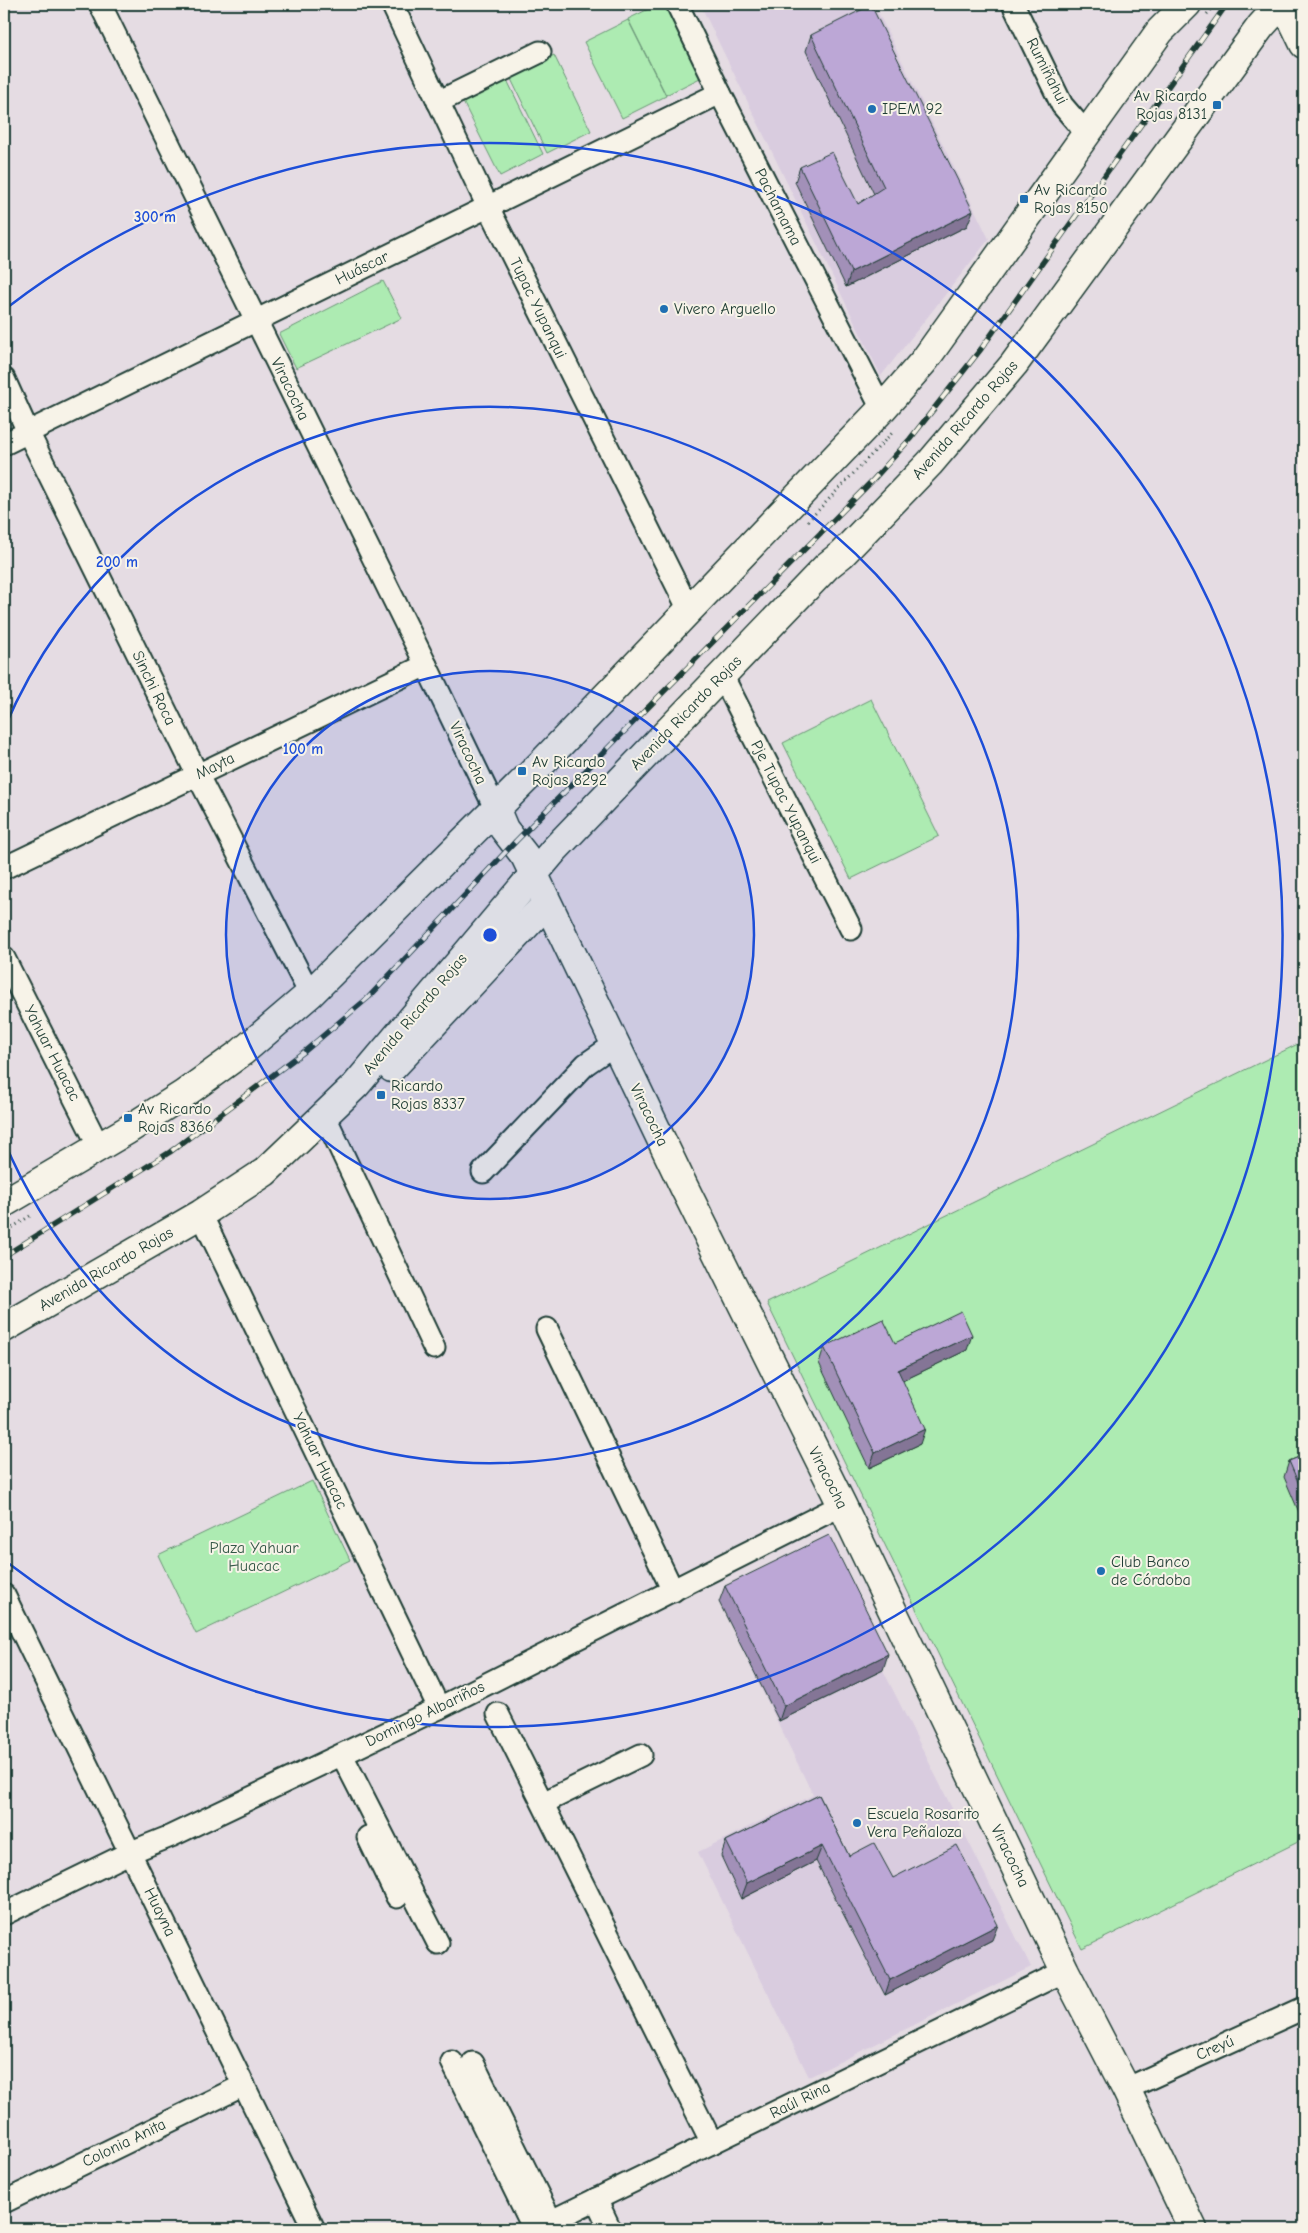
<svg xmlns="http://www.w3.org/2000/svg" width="1308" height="2233" font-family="'Comic Neue',sans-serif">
<rect width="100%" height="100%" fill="#e5dce3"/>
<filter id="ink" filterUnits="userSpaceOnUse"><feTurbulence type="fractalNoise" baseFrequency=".02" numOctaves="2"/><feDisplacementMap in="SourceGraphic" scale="10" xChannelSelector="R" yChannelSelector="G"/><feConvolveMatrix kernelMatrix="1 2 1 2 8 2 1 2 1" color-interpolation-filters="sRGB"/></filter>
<g filter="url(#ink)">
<!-- built -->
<g fill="#d9ccdf">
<polygon points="700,4 874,4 989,239 881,376"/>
<polygon points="719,1602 883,1670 1031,1967 809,2077 698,1852 813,1795"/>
</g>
<!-- green -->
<g fill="#adebb2" stroke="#669473">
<polygon points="659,4 676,4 710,73 666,95 628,19"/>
<polygon points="628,20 666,96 622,118 584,42"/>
<polygon points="554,55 591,131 547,153 510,77"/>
<polygon points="506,78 543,154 500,176 462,100"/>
<polygon points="383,281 402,318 296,368 279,334"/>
<polygon points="871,699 939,836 851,879 783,743"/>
<polygon points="1304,1041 1304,1839 1082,1949 767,1303"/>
<polygon points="312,1481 350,1560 196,1634 158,1555"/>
</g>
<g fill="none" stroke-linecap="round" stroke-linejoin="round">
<!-- minor casing -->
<g stroke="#1f3d34" stroke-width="25">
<g id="minor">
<polyline points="100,4 426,665 496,810"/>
<polyline points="392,4 488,207 689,610"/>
<polyline points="677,4 720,93 882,409"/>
<polyline points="1013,4 1062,105 1087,134"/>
<polyline points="438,102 540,52"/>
<polyline points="4,379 28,432 197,774 310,994"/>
<polyline points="4,444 720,93"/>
<polyline points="722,675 851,929"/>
<polyline points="4,868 426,665"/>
<polyline points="4,958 99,1147"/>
<polyline points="330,1127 434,1348"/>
<polyline points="483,1172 586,1064 615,1044"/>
<polyline points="201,1214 439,1708"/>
<polyline points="547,1329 673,1591"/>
<polyline points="4,1595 314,2229"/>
<polyline points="498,1714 712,2143"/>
<polyline points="342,1755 438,1943"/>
<polyline points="543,1803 641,1755"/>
<polyline points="368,1837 397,1897"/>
<polyline points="4,1914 131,1852 171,1836 439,1708 842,1505"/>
<polyline points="452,2062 534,2229"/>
<polyline points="473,2063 551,2221"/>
<polyline points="1126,2089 1304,2008"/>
<polyline points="596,2199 610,2229"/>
<polyline points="4,2202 244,2085"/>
<polyline points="535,2229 1065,1971"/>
</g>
</g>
<!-- major casing -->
<g stroke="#1f3d34" stroke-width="31">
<g id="major">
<polyline points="1279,4 1293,21 1304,44"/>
<polyline points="496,810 504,829 525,856 683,1185 842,1505 1065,1971 1126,2089 1193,2229"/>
<polyline points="392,1068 546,904"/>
<polyline points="4,1203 126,1131 184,1094 242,1052 310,994 542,763 882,409 924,361 1160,31 1187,4"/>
<polyline points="4,1328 201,1214 265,1172 356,1085 555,849 827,566 842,554 930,463 1014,364 1261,26 1281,4"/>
</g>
</g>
<!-- path -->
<g stroke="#1f3d34" stroke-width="3" stroke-dasharray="1 4" stroke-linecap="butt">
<polyline points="1207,14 1217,4"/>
<polyline points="808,521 893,432"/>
<polyline points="4,1233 33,1214"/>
</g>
<!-- minor -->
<use href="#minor" stroke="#f7f3e8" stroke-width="21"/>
<!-- major -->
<use href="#major" stroke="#f7f3e8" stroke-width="28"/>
<!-- rail casing -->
<g stroke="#1f3d34" stroke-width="5.5">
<polyline id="rail" points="4,1256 170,1152 305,1051 369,997 516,841 872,481 910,439 981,349 1227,4"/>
</g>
<!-- rail -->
<use href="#rail" stroke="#f7f3e8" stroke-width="4" stroke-dasharray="11" stroke-linecap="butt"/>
</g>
<!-- wall -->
<g fill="#a290b8" stroke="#1f3d34">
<polygon points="811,35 967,226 846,287 795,182 800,167 858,204 874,194 806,51"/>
<polygon points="895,1343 967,1350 902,1381 920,1444 869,1468 819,1363 824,1347"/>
<polygon points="1304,1455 1304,1524 1284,1477 1289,1461"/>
<polygon points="725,1586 883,1670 779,1721 719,1602"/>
<polygon points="819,1795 849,1856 893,1878 992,1940 885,1995 816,1861 741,1899 721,1856 726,1841"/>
</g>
<!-- shaded-wall -->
<g fill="#847596" stroke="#1f3d34">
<polygon points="973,211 967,226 846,287 851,272"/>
<polygon points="972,1335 967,1350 892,1386 898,1370"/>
<polygon points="925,1429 920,1444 869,1468 875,1453"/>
<polygon points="888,1654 883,1670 779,1721 784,1706"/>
<polygon points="822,1846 816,1861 741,1899 747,1883"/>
<polygon points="998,1925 992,1940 885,1995 890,1980"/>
</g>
<!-- building -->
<g fill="#bca7d6" stroke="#1f3d34">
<polygon points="871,5 973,211 851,272 800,167 832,152 858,204 884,187 811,35"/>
<polygon points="961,1311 972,1335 898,1370 925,1429 875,1453 824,1347 883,1319 895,1343"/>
<polygon points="1304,1455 1304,1496 1289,1461"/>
<polygon points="829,1535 888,1654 784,1706 725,1586"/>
<polygon points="819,1795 849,1856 874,1843 893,1878 957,1845 998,1925 890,1980 822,1846 747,1883 726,1841"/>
</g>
</g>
<!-- distance rings -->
<circle cx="490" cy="935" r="264" fill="#1d4ed8" fill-opacity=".12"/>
<g fill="none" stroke="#1d4ed8" stroke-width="2.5">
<circle cx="490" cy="935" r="264"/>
<path d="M4 729A528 528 0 1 1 4 1141"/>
<path d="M8 307A792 792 0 1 1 8 1563"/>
</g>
<!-- markers -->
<g fill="#1f6fb2" stroke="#f7f3e8" stroke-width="2">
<rect x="1212" y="100" width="10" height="10" rx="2.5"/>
<circle cx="872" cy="109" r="5"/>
<rect x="1019" y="194" width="10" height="10" rx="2.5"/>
<circle cx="664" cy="309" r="5"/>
<rect x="517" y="766" width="10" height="10" rx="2.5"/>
<rect x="376" y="1090" width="10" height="10" rx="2.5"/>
<rect x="123" y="1113" width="10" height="10" rx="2.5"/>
<circle cx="1101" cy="1571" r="5"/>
<circle cx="857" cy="1823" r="5"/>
</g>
<g text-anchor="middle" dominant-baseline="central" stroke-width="4" stroke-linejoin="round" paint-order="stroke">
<!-- street labels -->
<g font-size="16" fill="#1f3d34" stroke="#f7f3e8">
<text transform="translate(1047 71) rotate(63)">Rumiñahui</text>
<text transform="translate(778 207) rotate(63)">Pachamama</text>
<text transform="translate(362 268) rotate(-26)">Huáscar</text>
<text transform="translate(538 308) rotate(64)">Tupac Yupanqui</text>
<text transform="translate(290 389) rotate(64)">Viracocha</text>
<text transform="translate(965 420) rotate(-49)">Avenida Ricardo Rojas</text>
<text transform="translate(154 688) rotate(64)">Sinchi Roca</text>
<text transform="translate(686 713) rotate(-46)">Avenida Ricardo Rojas</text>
<text transform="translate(468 753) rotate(65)">Viracocha</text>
<text transform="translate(215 766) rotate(-26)">Mayta</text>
<text transform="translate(786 802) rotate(63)">Pje Tupac Yupanqui</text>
<text transform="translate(415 1014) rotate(-50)">Avenida Ricardo Rojas</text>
<text transform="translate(52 1053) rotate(63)">Yahuar Huacac</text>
<text transform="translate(649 1115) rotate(64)">Viracocha</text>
<text transform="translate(106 1269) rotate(-30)">Avenida Ricardo Rojas</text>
<text transform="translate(320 1461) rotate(64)">Yahuar Huacac</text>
<text transform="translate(828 1478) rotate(63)">Viracocha</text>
<text transform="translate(425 1714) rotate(-26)">Domingo Albariños</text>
<text transform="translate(1010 1856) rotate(64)">Viracocha</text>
<text transform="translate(160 1912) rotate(64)">Huayna</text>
<text transform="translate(1215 2048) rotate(-24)">Creyú</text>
<text transform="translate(800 2100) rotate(-26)">Raúl Rina</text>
<text transform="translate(124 2143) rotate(-26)">Colonia Anita</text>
</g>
<!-- poi labels -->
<g font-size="16" fill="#1f3d34" stroke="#f7f3e8" text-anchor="start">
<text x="1207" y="96" text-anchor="end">Av Ricardo<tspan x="1207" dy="18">Rojas 8131</tspan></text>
<text x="882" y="109">IPEM 92</text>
<text x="1034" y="190">Av Ricardo<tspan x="1034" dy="18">Rojas 8150</tspan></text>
<text x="674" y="309">Vivero Arguello</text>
<text x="532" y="762">Av Ricardo<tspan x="532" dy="18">Rojas 8292</tspan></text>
<text x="391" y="1086">Ricardo<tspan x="391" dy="18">Rojas 8337</tspan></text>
<text x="138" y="1109">Av Ricardo<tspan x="138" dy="18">Rojas 8366</tspan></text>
<text x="1111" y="1562">Club Banco<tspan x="1111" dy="18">de Córdoba</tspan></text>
<text x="867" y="1814">Escuela Rosarito<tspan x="867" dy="18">Vera Peñaloza</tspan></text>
</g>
<!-- park labels -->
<g font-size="16" fill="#345747" stroke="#f7f3e8">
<text x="254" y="1548">Plaza Yahuar<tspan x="254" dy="18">Huacac</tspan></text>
</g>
</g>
<circle cx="490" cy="935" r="8" fill="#1d4ed8" stroke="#f7f3e8" stroke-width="2.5"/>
<g font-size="15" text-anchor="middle" font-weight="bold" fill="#1d4ed8" stroke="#f7f3e8" stroke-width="4" stroke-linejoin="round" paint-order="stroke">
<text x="155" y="222">300 m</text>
<text x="117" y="567">200 m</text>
<text x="303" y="754">100 m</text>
</g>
<!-- margin -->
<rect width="1308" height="2233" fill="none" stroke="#f7f3e8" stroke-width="20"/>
<rect x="10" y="10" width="1288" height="2213" fill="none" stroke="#1f3d34" stroke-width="2" filter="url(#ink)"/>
</svg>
